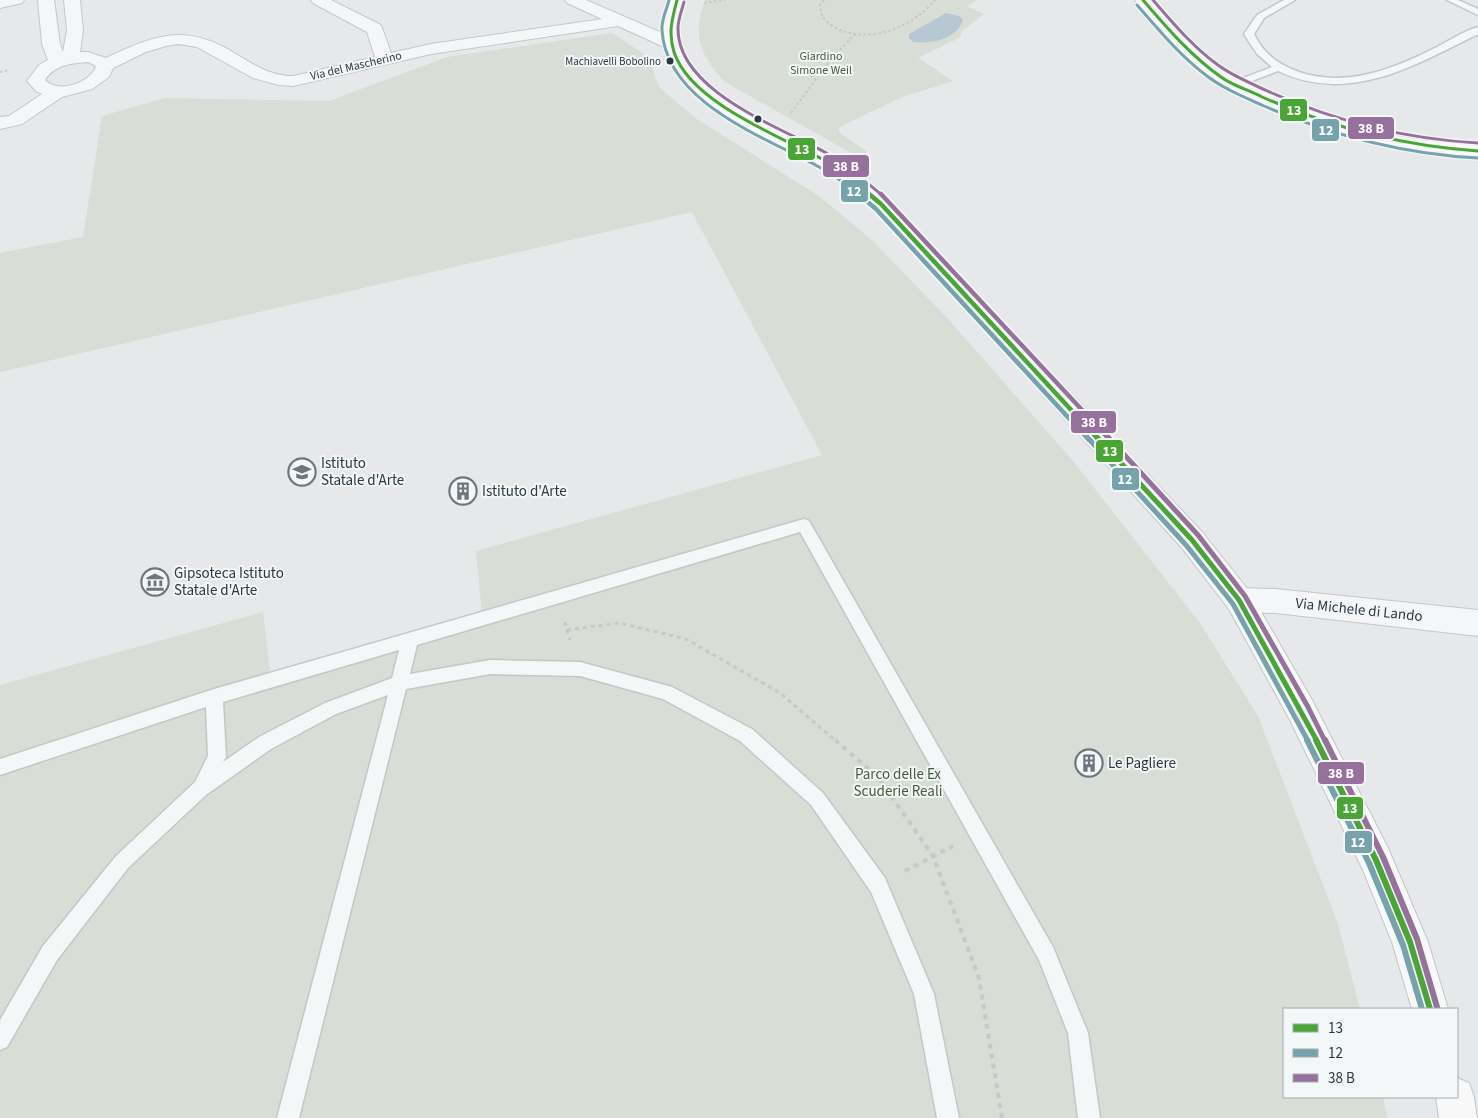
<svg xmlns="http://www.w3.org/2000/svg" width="1478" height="1118" font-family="'Source Sans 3',sans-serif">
<rect width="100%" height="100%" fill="#e6e8ea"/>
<!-- green -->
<g fill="#d8ddd6">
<path d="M 705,0 L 977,0 L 967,6 L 984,14 L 961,32 L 961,37 L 918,58 L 953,81 L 902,97 L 838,128 L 840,133 L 867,152 L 860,158 L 725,82 C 700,56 692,35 705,0 Z"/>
<polygon points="612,33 647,56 659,87 695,118 819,196 873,241 949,320 1073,461 1200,623 1258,716 1338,924 1360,1009 1284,1009 1284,1097 1383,1097 1387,1118 0,1118 0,685 263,612 270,673 482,613 476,551 822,455 692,212 0,372 0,253 83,237 102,116 165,98 329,101 447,57"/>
</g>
<!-- water -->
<path fill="#b7c8d2" d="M 946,13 L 959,16 L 963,20 C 956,40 931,44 913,42 L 909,38 L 909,34 Z"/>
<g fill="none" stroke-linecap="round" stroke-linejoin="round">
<!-- lane casing -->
<g stroke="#c4c6c8" stroke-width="3">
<g id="lane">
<path d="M 1284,0 L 1295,0 L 1264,18 L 1254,34 C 1263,53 1278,65 1299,72 C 1347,88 1393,69 1437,47 C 1450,40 1464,31 1478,27 L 1478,34 C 1415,65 1350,105 1278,71 L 1239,86 L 1233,86 L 1233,82 L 1272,67 L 1257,54 L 1244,34 L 1257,15 Z"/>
<polygon points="1447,0 1458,0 1478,9 1478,15"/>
<path d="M 804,519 L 809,521 L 1053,947 L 1088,1033 L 1100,1118 L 1078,1118 L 1068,1033 L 1039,960 L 800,532 L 417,645 L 410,674 L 490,660 L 580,662 L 672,687 L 752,729 L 823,793 L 885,878 L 934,994 L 959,1118 L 937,1118 L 914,994 L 871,892 L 811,805 L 740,741 L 663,699 L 580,676 L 490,674 L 406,689 L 299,1118 L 277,1118 L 388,695 L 336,714 L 271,749 L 206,795 L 128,868 L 57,960 L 7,1047 L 0,1050 L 0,1020 L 43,946 L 116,856 L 195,782 L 208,756 L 206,707 L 0,775 L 0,759 L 214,689 ZM 399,650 L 392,678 L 325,703 L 259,737 L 223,762 L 226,757 L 223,702 Z"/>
</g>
</g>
<!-- street casing -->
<g stroke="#c4c6c8" stroke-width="2">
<g id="street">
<polygon points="0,0 24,0 22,3 0,8"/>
<path d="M 38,0 L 54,0 L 60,44 L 63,52 L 67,30 L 64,0 L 80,0 L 83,30 L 80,52 L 88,52 L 106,58 C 156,34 186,23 236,54 C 254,65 271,76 293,76 L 375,57 L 367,32 L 313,3 L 311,0 L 331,0 L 381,25 L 391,53 L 431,44 L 602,19 L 567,3 L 565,0 L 586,0 L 676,39 L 678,43 L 676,47 L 664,47 L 618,26 L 431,54 L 293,86 L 279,85 L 253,78 L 197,47 L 178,44 L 166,46 L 146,52 L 113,68 L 109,77 L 92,89 L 62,97 L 22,124 L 0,129 L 0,117 L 9,116 L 42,94 L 36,91 L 27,81 L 39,65 L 48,60 L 42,44 ZM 88,62 L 96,66 C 91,83 58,94 45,80 C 54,65 72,63 88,62 Z"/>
<polygon points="1239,588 1276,589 1478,610 1478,636 1276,613 1239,612 1229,609 1225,600 1229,591"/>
</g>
</g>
<!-- primary casing -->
<g stroke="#c3c5c7" stroke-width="2">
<g id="primary">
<path d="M 669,0 L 685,0 C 680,20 675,36 684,56 C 704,101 789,133 830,156 C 851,168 870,184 888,200 L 1202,532 L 1249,591 L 1312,700 L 1388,848 L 1428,942 L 1448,1009 L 1412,1009 L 1392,942 L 1363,870 L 1290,720 L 1229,609 L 1182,548 L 874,208 C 856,193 837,176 816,164 C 768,137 660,96 661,30 C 661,20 667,9 669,0 Z"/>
<path d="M 1135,0 L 1152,0 C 1175,27 1199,53 1228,73 C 1239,81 1254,86 1266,92 C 1332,123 1405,143 1478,145 L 1478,157 C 1393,154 1292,125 1218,82 C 1211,78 1204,71 1197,66 C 1174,46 1152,25 1135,0 Z"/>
<polygon points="1457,1078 1469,1083 1474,1097 1477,1118 1439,1118 1436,1097 1457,1097"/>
</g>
</g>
<!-- path-far2 -->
<g stroke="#c6c8ca" stroke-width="2" stroke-dasharray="2.5 2.5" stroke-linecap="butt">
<path d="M 824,0 L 820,5 L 822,17 C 826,20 830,25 834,27 C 868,46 913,27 935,0"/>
<polyline points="704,3 725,0"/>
<polyline points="0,72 9,70"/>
<polyline points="791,113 828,63 856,33"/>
</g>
<!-- path-far1 -->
<g stroke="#c6c8ca" stroke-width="3" stroke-dasharray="4 4" stroke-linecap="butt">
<polyline points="565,622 570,640"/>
<polyline points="567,630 619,623 686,639 780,693 836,741"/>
</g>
<!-- path -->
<g stroke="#c6c8ca" stroke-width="4" stroke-dasharray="5 5" stroke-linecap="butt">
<polyline points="835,740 878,777 933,856 979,978 1002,1118"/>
<polyline points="905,871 953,846"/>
</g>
<!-- lane -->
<use href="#lane" fill="#f5f6f7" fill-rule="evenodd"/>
<!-- street -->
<use href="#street" fill="#f5f6f7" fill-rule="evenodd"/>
<!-- primary -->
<use href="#primary" fill="#f8f8f8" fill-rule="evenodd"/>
<!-- bus-1-far3 casing -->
<g stroke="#f4f7f8" stroke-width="5.5">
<g id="bus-1-far3">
<path d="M 677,0 C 672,19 668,33 674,52 C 690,102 779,136 822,159 C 840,169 856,183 871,196"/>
<path d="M 1143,0 C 1167,28 1191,56 1221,77 C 1233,86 1249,90 1262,97 C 1332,128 1402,146 1478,151"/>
</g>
</g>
<!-- bus-1-far2 casing -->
<g stroke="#f4f7f8" stroke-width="8">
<polyline id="bus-1-far2" points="869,194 881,204 1098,439"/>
</g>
<!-- bus-1-far1 casing -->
<g stroke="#f4f7f8" stroke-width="9">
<polyline id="bus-1-far1" points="1097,437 1192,540 1239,600 1317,741"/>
</g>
<!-- bus-1 casing -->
<g stroke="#f4f7f8" stroke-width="10">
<polyline id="bus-1" points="1316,740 1376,860 1410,942 1430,1009"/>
</g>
<!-- bus-2-far3 casing -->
<g stroke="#f4f7f8" stroke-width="5.5">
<g id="bus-2-far3">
<path d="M 669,0 C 667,9 661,20 662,30 C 666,103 765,137 819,167 C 834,175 847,185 860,196"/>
<path d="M 1137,5 C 1159,30 1180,56 1207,76 C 1224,89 1244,97 1264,106 C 1333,136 1403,154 1478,158"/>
</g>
</g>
<!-- bus-2-far2 casing -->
<g stroke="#f4f7f8" stroke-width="8">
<polyline id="bus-2-far2" points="858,194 876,209 1088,439"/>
</g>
<!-- bus-2-far1 casing -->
<g stroke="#f4f7f8" stroke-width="9">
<polyline id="bus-2-far1" points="1087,437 1186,545 1233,604 1308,741"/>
</g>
<!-- bus-2 casing -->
<g stroke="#f4f7f8" stroke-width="10">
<polyline id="bus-2" points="1307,740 1369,863 1403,945 1422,1009"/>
</g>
<!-- bus-3-far3 casing -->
<g stroke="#f4f7f8" stroke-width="5.5">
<g id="bus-3-far3">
<path d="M 1153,0 C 1173,23 1193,47 1218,65 C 1234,77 1253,84 1272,93 C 1338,122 1406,139 1478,143"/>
<path d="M 684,2 C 682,10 678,19 678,28 C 677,92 783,128 828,154 C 848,166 865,181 883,196"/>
</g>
</g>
<!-- bus-3-far2 casing -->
<g stroke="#f4f7f8" stroke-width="8">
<polyline id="bus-3-far2" points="881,194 1109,439"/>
</g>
<!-- bus-3-far1 casing -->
<g stroke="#f4f7f8" stroke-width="9">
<polyline id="bus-3-far1" points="1108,437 1198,535 1245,596 1308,707 1325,741"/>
</g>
<!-- bus-3 casing -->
<g stroke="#f4f7f8" stroke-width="10">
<polyline id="bus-3" points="1325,740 1383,857 1417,939 1437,1007"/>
</g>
<!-- bus-1-far3 -->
<use href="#bus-1-far3" stroke="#49a634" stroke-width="3"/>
<!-- bus-1-far2 -->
<use href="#bus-1-far2" stroke="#49a634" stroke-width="4.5"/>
<!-- bus-1-far1 -->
<use href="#bus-1-far1" stroke="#49a634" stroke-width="5"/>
<!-- bus-1 -->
<use href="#bus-1" stroke="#49a634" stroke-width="6"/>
<!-- bus-2-far3 -->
<use href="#bus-2-far3" stroke="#75a2ab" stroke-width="3"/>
<!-- bus-2-far2 -->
<use href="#bus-2-far2" stroke="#75a2ab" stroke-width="4.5"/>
<!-- bus-2-far1 -->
<use href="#bus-2-far1" stroke="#75a2ab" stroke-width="5"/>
<!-- bus-2 -->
<use href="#bus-2" stroke="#75a2ab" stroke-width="6"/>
<!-- bus-3-far3 -->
<use href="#bus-3-far3" stroke="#96719b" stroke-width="3"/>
<!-- bus-3-far2 -->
<use href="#bus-3-far2" stroke="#96719b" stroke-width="4.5"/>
<!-- bus-3-far1 -->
<use href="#bus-3-far1" stroke="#96719b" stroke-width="5"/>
<!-- bus-3 -->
<use href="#bus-3" stroke="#96719b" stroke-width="6"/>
</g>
<!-- icons -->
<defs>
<g id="school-ring" transform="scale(1.4375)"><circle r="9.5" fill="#f4f7f8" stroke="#6e767d" stroke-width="1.5"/><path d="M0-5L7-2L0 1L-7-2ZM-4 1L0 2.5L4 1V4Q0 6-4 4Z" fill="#6e767d"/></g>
<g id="building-ring" transform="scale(1.4375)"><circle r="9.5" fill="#f4f7f8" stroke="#6e767d" stroke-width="1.5"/><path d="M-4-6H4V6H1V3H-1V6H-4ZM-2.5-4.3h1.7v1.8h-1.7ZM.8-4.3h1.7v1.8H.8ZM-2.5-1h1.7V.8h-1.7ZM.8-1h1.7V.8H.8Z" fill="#6e767d"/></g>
<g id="museum-ring" transform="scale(1.4375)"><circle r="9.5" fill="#f4f7f8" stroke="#6e767d" stroke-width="1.5"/><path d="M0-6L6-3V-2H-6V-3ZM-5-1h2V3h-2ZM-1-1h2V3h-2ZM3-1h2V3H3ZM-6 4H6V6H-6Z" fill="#6e767d"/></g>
</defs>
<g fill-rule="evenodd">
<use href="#school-ring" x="302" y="472"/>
<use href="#building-ring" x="463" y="491"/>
<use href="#museum-ring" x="155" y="582"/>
<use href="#building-ring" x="1089" y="763"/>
</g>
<!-- markers -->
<g fill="#2d3842" stroke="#f4f7f8" stroke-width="2">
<circle cx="670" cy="61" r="4.5"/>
<circle cx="758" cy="119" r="4.5"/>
</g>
<g text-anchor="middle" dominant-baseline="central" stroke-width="4" stroke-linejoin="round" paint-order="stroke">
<!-- far-bus labels -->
<g font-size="11" fill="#2d3842" stroke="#f4f7f8" text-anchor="end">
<text x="661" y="61">Machiavelli Bobolino</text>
</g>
<!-- far-park labels -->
<g font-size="12" fill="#475d3b" stroke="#f4f7f8">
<text x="821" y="56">Giardino<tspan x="821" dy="14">Simone Weil</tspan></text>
</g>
<!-- far-street labels -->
<g font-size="12" fill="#2d3842" stroke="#f4f7f8">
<text transform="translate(356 66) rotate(-13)">Via del Mascherino</text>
</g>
<!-- poi labels -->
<g font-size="15" fill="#2d3842" stroke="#f4f7f8" text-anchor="start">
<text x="321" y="463">Istituto<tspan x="321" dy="17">Statale d'Arte</tspan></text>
<text x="482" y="491">Istituto d'Arte</text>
<text x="174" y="573">Gipsoteca Istituto<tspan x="174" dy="17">Statale d'Arte</tspan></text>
<text x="1108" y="763">Le Pagliere</text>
</g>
<!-- street labels -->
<g font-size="15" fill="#2d3842" stroke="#f4f7f8">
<text transform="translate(1359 610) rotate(6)">Via Michele di Lando</text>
</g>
<!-- park labels -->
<g font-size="15" fill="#475d3b" stroke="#f4f7f8">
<text x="898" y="774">Parco delle Ex<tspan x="898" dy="17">Scuderie Reali</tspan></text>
</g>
</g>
<g stroke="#f4f7f8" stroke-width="2">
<rect x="1279" y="98" width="29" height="24" rx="5" fill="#49a634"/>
<rect x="1347" y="116" width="48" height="24" rx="5" fill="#96719b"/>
<rect x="1311" y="118" width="29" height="24" rx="5" fill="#75a2ab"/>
<rect x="787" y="137" width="29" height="24" rx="5" fill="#49a634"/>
<rect x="822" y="154" width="48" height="24" rx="5" fill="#96719b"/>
<rect x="840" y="179" width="29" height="24" rx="5" fill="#75a2ab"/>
<rect x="1070" y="410" width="47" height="24" rx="5" fill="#96719b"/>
<rect x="1095" y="439" width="29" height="24" rx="5" fill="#49a634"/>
<rect x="1111" y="467" width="29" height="24" rx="5" fill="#75a2ab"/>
<rect x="1317" y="761" width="48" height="24" rx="5" fill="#96719b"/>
<rect x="1336" y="796" width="28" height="24" rx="5" fill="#49a634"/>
<rect x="1344" y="830" width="29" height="24" rx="5" fill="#75a2ab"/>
</g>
<g font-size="14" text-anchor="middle" font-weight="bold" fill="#fff">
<text x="1294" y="115">13</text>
<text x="1371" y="133">38 B</text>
<text x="1326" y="135">12</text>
<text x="802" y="154">13</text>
<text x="846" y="171">38 B</text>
<text x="854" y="196">12</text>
<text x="1094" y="427">38 B</text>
<text x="1110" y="456">13</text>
<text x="1125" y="484">12</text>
<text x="1341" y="778">38 B</text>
<text x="1350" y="813">13</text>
<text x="1358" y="847">12</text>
</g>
<!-- legend -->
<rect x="1283" y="1008" width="175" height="90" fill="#f4f7f8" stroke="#a4abaf"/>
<rect x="1293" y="1024" width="25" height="8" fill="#49a634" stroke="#a4abaf"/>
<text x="1328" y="1033" font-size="15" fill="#2d3842">13</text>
<rect x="1293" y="1049" width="25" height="8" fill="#75a2ab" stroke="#a4abaf"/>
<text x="1328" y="1058" font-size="15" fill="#2d3842">12</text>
<rect x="1293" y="1074" width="25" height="8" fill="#96719b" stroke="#a4abaf"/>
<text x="1328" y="1083" font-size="15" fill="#2d3842">38 B</text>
</svg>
